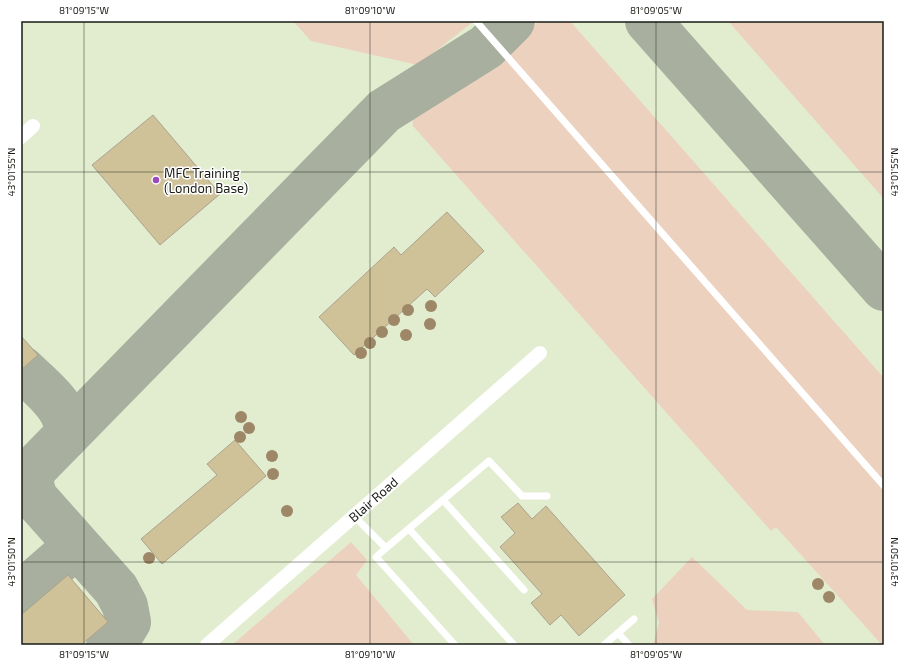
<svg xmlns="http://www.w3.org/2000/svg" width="905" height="666" font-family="'Exo 2',sans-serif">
<rect width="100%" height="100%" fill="#eff8e2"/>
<!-- built -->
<rect fill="#e2edd0" x="21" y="21" width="863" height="624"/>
<!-- green -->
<g fill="#ecd1bf">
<polygon points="293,21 474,21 418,65 311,41"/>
<polygon points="539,21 570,21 884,378 884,645 882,645 776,527 771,531 413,126 412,114 498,62"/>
<polygon points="728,21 884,21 884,199"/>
<polygon points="351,542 367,560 356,575 414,645 232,645"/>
<polygon points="692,557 747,610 798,612 825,645 653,645 659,623 652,599"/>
</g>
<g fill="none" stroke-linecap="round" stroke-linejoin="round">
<!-- taxiway -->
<g stroke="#a8af9e" stroke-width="46">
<polyline points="648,21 884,288"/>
<path d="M 22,369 C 39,386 74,410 65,437"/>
<path d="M 34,469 C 29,480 31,487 35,498 L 116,589 L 125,606 L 128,622 L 120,635 L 109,645"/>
<polyline points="21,482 384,111 486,47 512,21"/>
<polyline points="21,594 61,559 67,551 67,535"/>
</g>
</g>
<!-- building -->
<g fill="#cfc198" stroke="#aba38f">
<polygon points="153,115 220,194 160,245 92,165"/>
<polygon points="447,212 484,251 435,297 427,289 354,355 319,317 394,247 401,255"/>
<polygon points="21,336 38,355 21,370"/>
<polygon points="235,440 266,476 162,564 141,539 217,475 207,464"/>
<polygon points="518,503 532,519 546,506 625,595 579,636 561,615 550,625 531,603 542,594 500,547 515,533 501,517"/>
<polygon points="68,575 108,622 81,645 21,645 21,615"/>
</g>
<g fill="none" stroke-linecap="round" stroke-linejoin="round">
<!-- service -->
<g stroke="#fff" stroke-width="7">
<polyline points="476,21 884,486"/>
<polyline points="443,500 524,590"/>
<polyline points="354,516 386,548 376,557 455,645"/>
<polyline points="409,529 514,645"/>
<polyline points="386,548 489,461 522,496 547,496"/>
<polyline points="618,633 629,645"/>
<polyline points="604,645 634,619"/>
</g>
<!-- minor -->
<g stroke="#fff" stroke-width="14">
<polyline points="21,137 33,126"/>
<path id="s1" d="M 207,645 L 540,353"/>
</g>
</g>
<!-- trees -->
<g fill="#9d8766">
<circle cx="431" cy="306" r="6"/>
<circle cx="408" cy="310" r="6"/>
<circle cx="394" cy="320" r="6"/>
<circle cx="430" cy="324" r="6"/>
<circle cx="382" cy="332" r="6"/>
<circle cx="406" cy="335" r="6"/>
<circle cx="370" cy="343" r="6"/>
<circle cx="361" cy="353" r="6"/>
<circle cx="241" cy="417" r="6"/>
<circle cx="249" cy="428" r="6"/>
<circle cx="240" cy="437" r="6"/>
<circle cx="272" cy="456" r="6"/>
<circle cx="273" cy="474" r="6"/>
<circle cx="287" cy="511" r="6"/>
<circle cx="149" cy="558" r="6"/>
<circle cx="818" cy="584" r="6"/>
<circle cx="829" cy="597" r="6"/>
</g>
<!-- ticks -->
<path fill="none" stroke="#191b14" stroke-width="1" stroke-opacity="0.45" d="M 84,21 L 84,645M 370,21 L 370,645M 656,21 L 656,645M 21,172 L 884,172M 21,562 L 884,562"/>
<!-- markers -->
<circle fill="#9a4aba" stroke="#fff" stroke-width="1.5" cx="156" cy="180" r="4"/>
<g text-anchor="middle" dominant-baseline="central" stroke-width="3" stroke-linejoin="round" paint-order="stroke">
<!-- poi labels -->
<g font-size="13" fill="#191b14" stroke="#fff" text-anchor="start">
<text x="164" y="173">MFC Training<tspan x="164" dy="15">(London Base)</tspan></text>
</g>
<!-- street labels -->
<g font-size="13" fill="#191b14" stroke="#fff">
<text stroke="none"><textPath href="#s1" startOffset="221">Blair Road</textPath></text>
</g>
</g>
<!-- border -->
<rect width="905" height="666" fill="none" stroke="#ffffff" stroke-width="44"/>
<rect x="22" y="22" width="861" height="622" fill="none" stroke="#191b14" stroke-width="1.5"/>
<g font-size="10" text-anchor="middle" fill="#191b14">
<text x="84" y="14">81°09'15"W</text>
<text x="370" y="14">81°09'10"W</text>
<text x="656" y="14">81°09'05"W</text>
<text transform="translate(11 172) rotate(-90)" y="4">43°01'55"N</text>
<text transform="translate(894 172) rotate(-90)" y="4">43°01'55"N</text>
<text transform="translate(11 562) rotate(-90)" y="4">43°01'50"N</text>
<text transform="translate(894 562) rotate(-90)" y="4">43°01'50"N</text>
<text x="84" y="658">81°09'15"W</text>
<text x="370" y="658">81°09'10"W</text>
<text x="656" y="658">81°09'05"W</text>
</g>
</svg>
